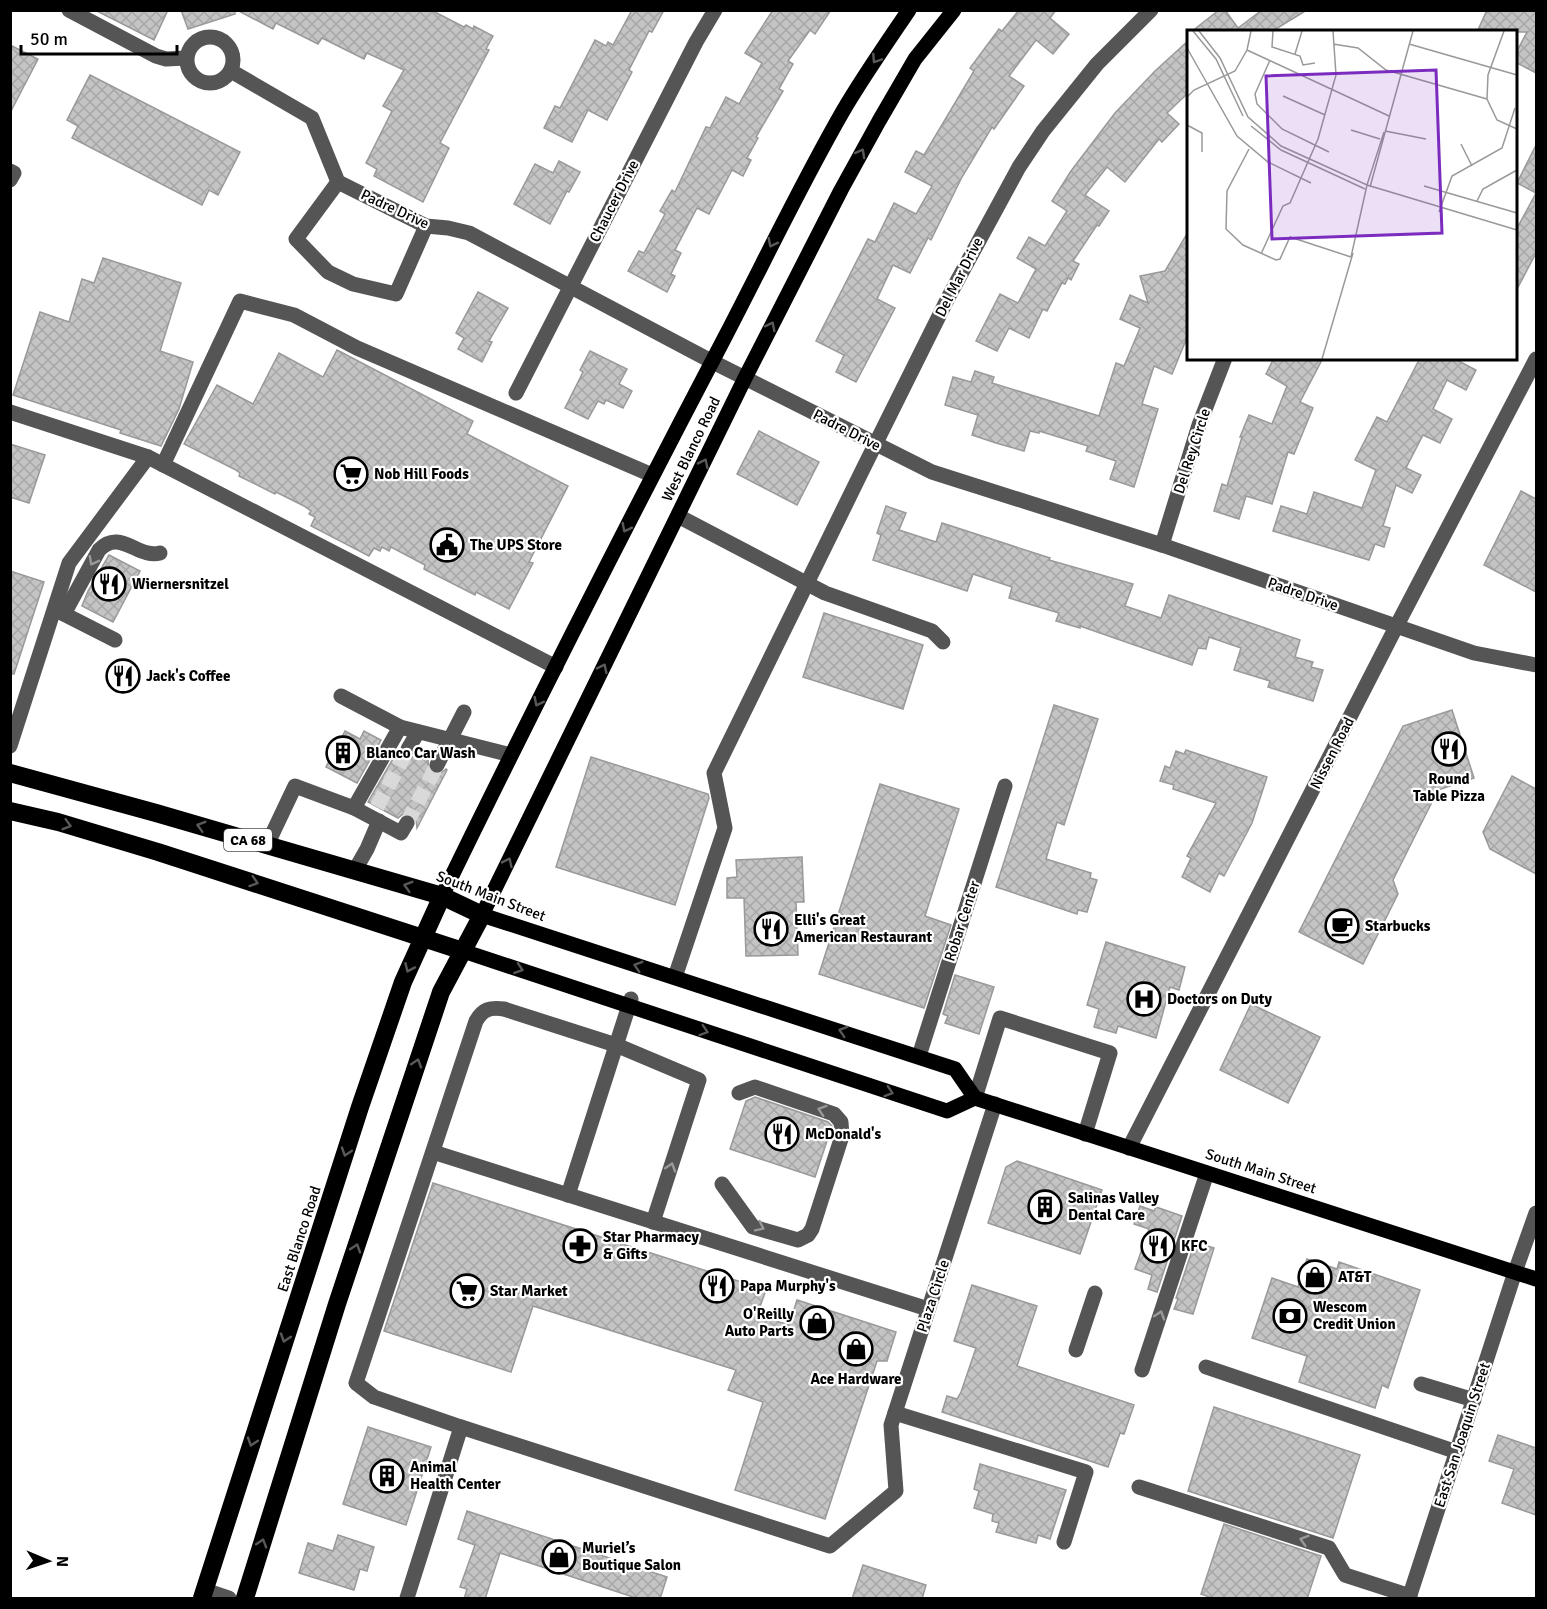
<svg xmlns="http://www.w3.org/2000/svg" width="1547" height="1609" font-family="Signika,sans-serif">
<defs>
<pattern id="building-cross-hatch" width="8" height="8" patternUnits="userSpaceOnUse" patternTransform="scale(1.5)"><rect width="8" height="8" fill="#c4c4c4"/><path d="M0 0l8 8M0 8l8-8" fill="none" stroke="#a7a7a7"/></pattern>
</defs>
<rect width="100%" height="100%" fill="#fff"/>
<!-- building -->
<g fill="url(#building-cross-hatch)" stroke="#999" stroke-width="1.5">
<polygon points="95,10 168,10 154,40"/>
<polygon points="181,10 235,10 235,14 188,29"/>
<polygon points="237,10 431,10 464,27 466,25 473,29 474,26 493,36 486,49 489,50 440,143 449,148 423,202 374,176 377,169 366,163 392,111 383,106 404,70 367,53 364,59 322,38 318,44 276,23 273,29"/>
<polygon points="632,10 664,10 652,32 649,31 629,70 632,72 607,120 588,110 572,142 544,128 555,106 560,108 595,40 606,46 608,42 613,45"/>
<polygon points="773,10 831,10 815,34 810,30 788,61 793,64 779,89 783,91 756,137 758,138 747,158 751,160 743,176 732,170 709,214 697,208 675,250 681,253 671,274 675,276 667,292 628,271 639,251 644,253 665,214 660,211 672,190 675,192 706,127 710,128 726,97 739,104 762,63 745,53"/>
<polygon points="1019,10 1056,10 1050,18 1069,34 1053,54 1036,40 1009,76 1024,86 994,129 992,127 962,177 931,240 928,238 910,273 893,265 877,299 895,308 856,382 836,372 844,355 816,341 868,239 875,242 894,203 916,214 932,186 905,172 916,151 924,155 974,71 970,68 999,29 1002,31"/>
<polygon points="1219,10 1225,10 1238,28 1262,10 1307,10 1271,32 1191,32"/>
<polygon points="1487,10 1536,10 1536,73 1515,62 1515,55 1527,32 1477,32"/>
<polygon points="1188,41 1188,93 1167,113 1179,124 1162,142 1159,139 1125,182 1107,167 1085,195 1109,211 1099,226 1097,225 1073,261 1079,264 1071,280 1068,278 1065,284 1062,283 1047,311 1043,309 1029,338 1009,328 997,351 976,341 1000,294 1018,303 1036,269 1017,258 1029,237 1045,246 1067,211 1052,201 1071,171 1115,113 1155,71"/>
<polygon points="10,45 38,59 10,113"/>
<polygon points="90,75 240,152 218,195 209,190 202,205 72,138 78,126 67,120"/>
<polygon points="1536,145 1536,253 1515,293 1515,232 1536,193 1517,183"/>
<polygon points="559,161 580,172 569,192 567,191 550,224 514,204 535,164 553,173"/>
<polygon points="1188,232 1188,335 1172,374 1154,366 1142,404 1158,409 1134,487 1110,479 1116,461 1086,451 1088,446 1039,431 1039,433 1030,431 1024,451 996,443 972,435 978,415 945,405 953,377 971,382 975,371 994,377 992,383 1099,416 1116,363 1124,366 1140,328 1120,319 1130,295 1148,303 1140,276 1165,271"/>
<polygon points="103,258 181,283 160,351 193,362 179,409 161,446 120,433 121,430 13,395 40,312 69,322 82,279 94,283"/>
<polygon points="478,292 508,308 489,341 492,342 482,362 458,349 464,338 456,333"/>
<polygon points="337,350 473,421 467,434 568,486 529,562 533,563 509,609 476,592 475,595 424,569 425,565 391,547 389,551 382,547 380,551 374,548 369,556 311,526 315,517 309,514 311,511 304,506 276,492 275,494 239,476 240,473 234,469 184,444 217,385 253,404 279,353 323,377"/>
<polygon points="590,351 627,369 619,384 632,391 623,408 606,400 604,404 598,401 588,419 565,408 583,372 580,370"/>
<polygon points="1274,358 1323,358 1300,402 1313,408 1294,454 1288,452 1272,504 1246,496 1239,519 1214,511 1222,484 1227,486 1242,437 1240,437 1249,415 1272,424 1287,386 1266,374"/>
<polygon points="1420,358 1453,358 1476,370 1466,390 1447,380 1433,409 1452,419 1440,443 1423,435 1406,468 1421,475 1412,493 1396,485 1383,526 1390,528 1384,547 1375,544 1369,560 1273,531 1281,506 1307,514 1314,492 1362,508 1376,470 1355,460 1377,417 1387,422"/>
<polygon points="759,431 819,462 797,505 737,474"/>
<polygon points="10,444 45,455 29,503 10,497"/>
<polygon points="1521,491 1536,499 1536,592 1484,565"/>
<polygon points="886,506 906,513 899,530 936,542 942,523 1050,558 1049,560 1133,584 1125,606 1161,618 1169,595 1300,640 1295,657 1313,662 1311,667 1323,670 1313,701 1268,687 1270,681 1234,670 1241,648 1209,637 1206,649 1198,648 1192,665 1080,626 1080,628 1056,621 1059,613 1009,598 1012,587 973,574 967,591 873,560 881,535 877,533"/>
<polygon points="109,555 140,571 113,622 82,606 88,591"/>
<polygon points="10,571 44,582 14,674 10,674"/>
<polygon points="824,613 923,645 903,709 803,677"/>
<polygon points="1054,705 1098,719 1064,825 1057,822 1046,859 1091,873 1090,878 1097,880 1087,912 1078,910 1077,914 996,887"/>
<polygon points="1452,710 1474,778 1438,790 1393,880 1398,894 1363,964 1299,932 1403,726"/>
<polygon points="345,731 360,739 364,731 381,740 357,783 326,767"/>
<polygon points="398,750 404,758 412,758 416,754 428,760 429,770 433,774 438,775 446,769 447,770 417,828 416,819 411,814 403,814 398,818 368,802"/>
<polygon points="1186,750 1267,777 1252,823 1224,876 1219,873 1210,892 1182,877 1191,858 1187,856 1216,803 1173,789 1174,785 1160,781 1165,766 1170,768 1176,751 1184,754"/>
<polygon points="591,757 708,794 709,798 675,905 556,867"/>
<polygon points="1512,776 1536,789 1536,874 1490,849 1483,832"/>
<polygon points="880,784 959,809 925,916 951,925 924,1008 819,974"/>
<polygon points="802,857 804,902 796,902 798,955 746,956 744,898 727,898 727,878 737,877 736,860"/>
<polygon points="1106,942 1185,967 1179,990 1170,987 1156,1038 1118,1026 1116,1033 1094,1027 1099,1009 1087,1005"/>
<polygon points="955,975 994,987 979,1034 945,1023 948,1016 943,1014"/>
<polygon points="1251,1004 1320,1037 1288,1103 1220,1070"/>
<polygon points="755,1097 828,1122 832,1126 815,1177 730,1149 746,1101"/>
<polygon points="1017,1161 1102,1190 1080,1254 988,1223 1006,1167"/>
<polygon points="433,1183 766,1290 757,1315 789,1325 797,1300 896,1332 887,1361 877,1361 825,1519 735,1490 763,1402 728,1390 736,1370 533,1306 511,1372 384,1331"/>
<polygon points="1140,1206 1154,1211 1156,1207 1182,1216 1157,1292 1148,1289 1152,1275 1135,1269 1149,1229 1134,1224"/>
<polygon points="1195,1242 1214,1248 1193,1314 1174,1309 1178,1299 1176,1298"/>
<polygon points="1307,1259 1337,1269 1339,1262 1420,1290 1388,1388 1382,1385 1375,1408 1299,1382 1307,1356 1252,1338 1272,1278 1298,1287"/>
<polygon points="972,1285 1037,1306 1017,1366 1134,1405 1124,1434 1120,1433 1108,1467 942,1412 947,1396 957,1399 961,1392 976,1348 954,1341"/>
<polygon points="1214,1407 1360,1455 1333,1538 1188,1491"/>
<polygon points="368,1427 431,1447 406,1525 343,1504"/>
<polygon points="1498,1435 1536,1448 1536,1515 1502,1503 1514,1469 1489,1461"/>
<polygon points="980,1464 1066,1490 1050,1539 1038,1535 1036,1543 996,1532 999,1523 992,1521 993,1514 974,1508 979,1491 974,1489"/>
<polygon points="467,1511 667,1577 660,1599 639,1599 500,1553 485,1599 464,1599 467,1589 460,1587 475,1545 458,1539"/>
<polygon points="1224,1524 1321,1556 1307,1599 1215,1599 1201,1594"/>
<polygon points="338,1535 374,1547 367,1571 360,1569 354,1590 299,1573 308,1543 333,1551"/>
<polygon points="863,1565 926,1585 922,1599 852,1599"/>
</g>
<g fill="none" stroke-linecap="round" stroke-linejoin="round">
<!-- minor-tunnel -->
<g stroke="#d9d9d9" stroke-width="15" stroke-dasharray="15 8" stroke-linecap="butt">
<polyline points="377,807 408,749"/>
<polyline points="407,823 437,765"/>
</g>
<!-- minor -->
<g stroke="#555" stroke-width="15">
<polyline points="69,10 156,56 166,59 186,58"/>
<circle cx="210" cy="60" r="23"/>
<polyline points="231,71 312,118 338,182 426,226 448,228 469,233 711,361 932,472 1162,545 1474,653 1536,665"/>
<polyline points="10,171 14,173 10,180"/>
<polyline points="338,182 296,239 328,272 353,284 396,294 426,226"/>
<polyline points="516,393 696,42 715,10"/>
<polyline points="10,412 148,457 556,667"/>
<polyline points="163,465 240,301 294,315 357,348 652,475"/>
<polyline points="678,516 825,593 932,631 943,642"/>
<polyline points="1162,545 1199,425 1225,358"/>
<polyline points="56,610 115,640"/>
<path d="M 64,614 L 99,550 C 120,528 138,559 160,553"/>
<polyline points="400,727 511,755"/>
<polyline points="10,746 69,563 148,457"/>
<polyline points="408,749 418,732"/>
<polyline points="437,765 464,712"/>
<polyline points="354,808 401,833 407,823"/>
<polyline points="267,845 295,786 354,808 400,727 341,696"/>
<polyline points="355,870 367,849 379,821"/>
<polyline points="675,977 725,828 714,773 862,471 949,296 1019,167 1043,131 1097,64 1151,10"/>
<polyline points="919,1056 1005,786"/>
<polyline points="975,1098 1000,1018 1110,1053 1085,1134"/>
<polyline points="1129,1148 1396,627 1536,359"/>
<polyline points="433,1152 928,1309"/>
<polyline points="722,1184 753,1227 798,1240 808,1235 812,1229 842,1136 841,1122 834,1114 755,1087 739,1093"/>
<polyline points="568,1195 631,999"/>
<polyline points="1076,1350 1095,1293"/>
<polyline points="1206,1367 1457,1452"/>
<polyline points="1142,1370 1207,1173"/>
<polyline points="1421,1384 1474,1400"/>
<polyline points="895,1413 1086,1472 1064,1542"/>
<polyline points="461,1427 830,1546 896,1491 891,1425 995,1104"/>
<polyline points="1139,1487 1329,1548 1345,1575 1410,1596"/>
<polyline points="205,1590 229,1598"/>
<path d="M 407,1598 L 461,1427 L 374,1397 L 356,1383 L 476,1021 C 483,1009 490,1007 504,1009 L 616,1045 L 699,1080 L 653,1222"/>
<polyline points="1409,1598 1515,1272 1536,1213"/>
</g>
<!-- major -->
<g stroke="#000" stroke-width="15">
<polyline points="954,10 915,59 879,121 841,190 745,378 482,915 955,1069 975,1098 1536,1279"/>
<path d="M 442,896 C 534,707 629,520 726,335 C 765,260 801,184 843,111 C 863,77 886,44 909,10"/>
<polyline points="463,951 947,1111 975,1098"/>
</g>
<!-- highway -->
<g stroke="#000" stroke-width="18">
<polyline points="10,773 156,813 442,896 482,915 441,992 337,1304 245,1598"/>
<polyline points="10,811 58,822 158,852 463,951"/>
<polyline points="202,1598 360,1107 403,982 442,896"/>
</g>
</g>
<!-- one-way arrows -->
<defs><path id="oneway-chevron" d="M-2-3.5L2.5 0L-2 3.5" fill="none" stroke-width="1.6" stroke-linecap="round" stroke-linejoin="round" transform="scale(1.5)"/></defs>
<g stroke="#595959">
<use href="#oneway-chevron" transform="translate(876 59) rotate(123)"/>
<use href="#oneway-chevron" transform="translate(861 153) rotate(-61)"/>
<use href="#oneway-chevron" transform="translate(772 243) rotate(117)"/>
<use href="#oneway-chevron" transform="translate(771 326) rotate(-63)"/>
<use href="#oneway-chevron" transform="translate(704 463) rotate(-64)"/>
<use href="#oneway-chevron" transform="translate(626 528) rotate(117)"/>
<use href="#oneway-chevron" transform="translate(603 668) rotate(-64)"/>
<use href="#oneway-chevron" transform="translate(538 702) rotate(117)"/>
<use href="#oneway-chevron" transform="translate(67 825) rotate(16)"/>
<use href="#oneway-chevron" transform="translate(201 826) rotate(-164)"/>
<use href="#oneway-chevron" transform="translate(508 862) rotate(-64)"/>
<use href="#oneway-chevron" transform="translate(254 882) rotate(18)"/>
<use href="#oneway-chevron" transform="translate(408 886) rotate(-164)"/>
<use href="#oneway-chevron" transform="translate(638 966) rotate(-163)"/>
<use href="#oneway-chevron" transform="translate(409 968) rotate(114)"/>
<use href="#oneway-chevron" transform="translate(519 969) rotate(19)"/>
<use href="#oneway-chevron" transform="translate(704 1031) rotate(18)"/>
<use href="#oneway-chevron" transform="translate(843 1031) rotate(-162)"/>
<use href="#oneway-chevron" transform="translate(417 1063) rotate(-72)"/>
<use href="#oneway-chevron" transform="translate(889 1092) rotate(18)"/>
<use href="#oneway-chevron" transform="translate(346 1152) rotate(108)"/>
<use href="#oneway-chevron" transform="translate(356 1248) rotate(-72)"/>
<use href="#oneway-chevron" transform="translate(285 1338) rotate(108)"/>
<use href="#oneway-chevron" transform="translate(252 1442) rotate(108)"/>
<use href="#oneway-chevron" transform="translate(262 1543) rotate(-73)"/>
</g>
<g stroke="#999">
<use href="#oneway-chevron" transform="translate(93 561) rotate(118)"/>
<use href="#oneway-chevron" transform="translate(822 1110) rotate(-162)"/>
<use href="#oneway-chevron" transform="translate(671 1167) rotate(-72)"/>
<use href="#oneway-chevron" transform="translate(760 1227) rotate(26)"/>
<use href="#oneway-chevron" transform="translate(1160 1315) rotate(-72)"/>
<use href="#oneway-chevron" transform="translate(1304 1540) rotate(-163)"/>
</g>
<!-- icons -->
<defs>
<g id="supermarket-ring" transform="scale(1.725)"><circle r="9.5" fill="#fff" stroke="#000" stroke-width="1.5"/><path d="M-6-5.5h2.5l.6 2H6L4.5 2H-2.5L-4.4-4H-6ZM-1.5 3.2a1.3 1.3 0 1 0 .1 0ZM3 3.2a1.3 1.3 0 1 0 .1 0Z" fill="#000"/></g>
<g id="civic-ring" transform="scale(1.725)"><circle r="9.5" fill="#fff" stroke="#000" stroke-width="1.5"/><path d="M-.6-6.5H3V-4.5H.6V-3L4-1V1h2V6H-6V1h2V-1L-.6-3ZM-1.2 2.5V6h2.4V2.5Z" fill="#000"/></g>
<g id="restaurant-ring" transform="scale(1.725)"><circle r="9.5" fill="#fff" stroke="#000" stroke-width="1.5"/><path d="M-5-6h1v4h1v-4h1v4h1v-4h1v5L-1.5 .5V6h-2V.5L-5-1ZM5-6V6H3V1.5H1.5Q1.5-4 5-6Z" fill="#000"/></g>
<g id="building-ring" transform="scale(1.725)"><circle r="9.5" fill="#fff" stroke="#000" stroke-width="1.5"/><path d="M-4-6H4V6H1V3H-1V6H-4ZM-2.5-4.3h1.7v1.8h-1.7ZM.8-4.3h1.7v1.8H.8ZM-2.5-1h1.7V.8h-1.7ZM.8-1h1.7V.8H.8Z" fill="#000"/></g>
<g id="cafe-ring" transform="scale(1.725)"><circle r="9.5" fill="#fff" stroke="#000" stroke-width="1.5"/><path d="M-5.5-4.5H6V0H3Q3 3.5 0 3.5H-2.5Q-5.5 3.5-5.5 0ZM3-3.2v2h1.7v-2ZM-6 4.5H4V6H-6Z" fill="#000"/></g>
<g id="hospital-ring" transform="scale(1.725)"><circle r="9.5" fill="#fff" stroke="#000" stroke-width="1.5"/><path d="M-5-5h3v3.5h4V-5h3V5h-3V1.5h-4V5h-3Z" fill="#000"/></g>
<g id="pharmacy-ring" transform="scale(1.725)"><circle r="9.5" fill="#fff" stroke="#000" stroke-width="1.5"/><path d="M-2-6h4v4h4v4h-4v4h-4v-4h-4v-4h4Z" fill="#000"/></g>
<g id="shop-ring" transform="scale(1.725)"><circle r="9.5" fill="#fff" stroke="#000" stroke-width="1.5"/><path d="M-5-2.5h2.3a2.7 3.5 0 0 1 5.4 0H5L5.5 6h-11ZM-1.5-2.5h3a1.5 2.3 0 0 0-3 0Z" fill="#000"/></g>
<g id="bank-ring" transform="scale(1.725)"><circle r="9.5" fill="#fff" stroke="#000" stroke-width="1.5"/><path d="M-6-4H6V4H-6ZM0-2.3a2.3 2.3 0 1 0 0 4.6a2.3 2.3 0 1 0 0-4.6Z" fill="#000"/></g>
</defs>
<g fill-rule="evenodd">
<use href="#supermarket-ring" x="351" y="474"/>
<use href="#civic-ring" x="447" y="545"/>
<use href="#restaurant-ring" x="109" y="584"/>
<use href="#restaurant-ring" x="123" y="676"/>
<use href="#restaurant-ring" x="1449" y="749"/>
<use href="#building-ring" x="343" y="753"/>
<use href="#cafe-ring" x="1342" y="926"/>
<use href="#restaurant-ring" x="771" y="929"/>
<use href="#hospital-ring" x="1144" y="999"/>
<use href="#restaurant-ring" x="782" y="1134"/>
<use href="#building-ring" x="1045" y="1207"/>
<use href="#pharmacy-ring" x="580" y="1246"/>
<use href="#restaurant-ring" x="1158" y="1246"/>
<use href="#shop-ring" x="1315" y="1277"/>
<use href="#restaurant-ring" x="717" y="1286"/>
<use href="#supermarket-ring" x="467" y="1291"/>
<use href="#bank-ring" x="1290" y="1316"/>
<use href="#shop-ring" x="817" y="1323"/>
<use href="#shop-ring" x="856" y="1349"/>
<use href="#building-ring" x="387" y="1476"/>
<use href="#shop-ring" x="559" y="1557"/>
</g>
<g text-anchor="middle" dominant-baseline="central" stroke-width="4.5" stroke-linejoin="round" paint-order="stroke">
<!-- shield labels -->
<rect fill="#fff" stroke="#4c4c4c" stroke-width="1.5" x="224" y="829" width="48" height="22" rx="4.5"/>
<g font-size="14" font-weight="bold" fill="#000">
<text x="248" y="840">CA 68</text>
</g>
<!-- street labels -->
<g font-size="15" fill="#000" stroke="#fff">
<text transform="translate(614 201) rotate(-63)">Chaucer Drive</text>
<text transform="translate(395 209) rotate(25)">Padre Drive</text>
<text transform="translate(959 277) rotate(-63)">Del Mar Drive</text>
<text transform="translate(847 430) rotate(27)">Padre Drive</text>
<text transform="translate(691 449) rotate(-64)">West Blanco Road</text>
<text transform="translate(1192 451) rotate(-72)">Del Rey Circle</text>
<text transform="translate(1303 594) rotate(19)">Padre Drive</text>
<text transform="translate(1332 753) rotate(-63)">Nissen Road</text>
<text transform="translate(491 896) rotate(21)">South Main Street</text>
<text transform="translate(962 921) rotate(-72)">Robar Center</text>
<text transform="translate(1261 1171) rotate(18)">South Main Street</text>
<text transform="translate(299 1239) rotate(-72)">East Blanco Road</text>
<text transform="translate(933 1296) rotate(-72)">Plaza Circle</text>
<text transform="translate(1462 1435) rotate(-72)">East San Joaquin Street</text>
</g>
<!-- poi labels -->
<g font-size="15" font-weight="bold" fill="#000" stroke="#fff" text-anchor="start">
<text x="374" y="474">Nob Hill Foods</text>
<text x="470" y="545">The UPS Store</text>
<text x="132" y="584">Wiernersnitzel</text>
<text x="146" y="676">Jack's Coffee</text>
<text x="366" y="753">Blanco Car Wash</text>
<text x="1449" y="779" text-anchor="middle">Round<tspan x="1449" dy="17">Table Pizza</tspan></text>
<text x="794" y="920">Elli's Great<tspan x="794" dy="17">American Restaurant</tspan></text>
<text x="1365" y="926">Starbucks</text>
<text x="1167" y="999">Doctors on Duty</text>
<text x="805" y="1134">McDonald's</text>
<text x="1068" y="1198">Salinas Valley<tspan x="1068" dy="17">Dental Care</tspan></text>
<text x="603" y="1237">Star Pharmacy<tspan x="603" dy="17">&amp; Gifts</tspan></text>
<text x="1181" y="1246">KFC</text>
<text x="1338" y="1277">AT&amp;T</text>
<text x="740" y="1286">Papa Murphy's</text>
<text x="490" y="1291">Star Market</text>
<text x="1313" y="1307">Wescom<tspan x="1313" dy="17">Credit Union</tspan></text>
<text x="794" y="1314" text-anchor="end">O'Reilly<tspan x="794" dy="17">Auto Parts</tspan></text>
<text x="856" y="1379" text-anchor="middle">Ace Hardware</text>
<text x="410" y="1467">Animal<tspan x="410" dy="17">Health Center</tspan></text>
<text x="582" y="1548">Muriel’s<tspan x="582" dy="17">Boutique Salon</tspan></text>
</g>
</g>
<!-- overview -->
<g transform="translate(1187 30)">
<rect width="330" height="330" fill="#fff"/>
<path fill="none" stroke="#999" stroke-width="1.5" d="M 6,1 L 29,29 L 56,86M 12,1 L 33,28 L 61,87 L 94,116 L 180,155 L 197,102M 86,1 L 85,17 L 113,26 L 116,35 L 128,33M 317,1 L 301,45 L 300,69 L 310,90 L 330,99M 146,14 L 171,18 L 199,40 L 300,69M 222,14 L 330,45M 0,18 L 50,106 L 81,132 L 124,153M 60,20 L 202,86M 108,24 L 115,1M 83,30 L 68,64 L 70,74 L 95,99 L 142,122M 96,66 L 138,85M 0,67 L 7,60 L 48,41 L 60,20 L 64,1M 0,95 L 15,103 L 15,122M 64,96 L 94,120 L 178,159M 164,100 L 193,109M 198,101 L 239,109M 274,114 L 285,136M 62,119 L 40,161 L 39,199 L 56,215 L 89,230 L 93,229 L 103,207 L 164,227M 237,156 L 330,183M 183,157 L 226,1M 290,171 L 296,159 L 330,140M 252,182 L 265,146 L 315,118 L 328,78M 92,185 L 90,189 L 96,176 L 103,173 L 131,109 L 149,45 L 146,1M 74,224 L 90,189M 164,227 L 180,155 L 330,200M 135,329 L 166,223"/>
<path fill="#7b2cbf" fill-opacity="0.15" stroke="#7b2cbf" stroke-width="3" d="M 249,40 L 255,203 L 85,209 L 79,46 Z"/>
<rect width="330" height="330" fill="none" stroke="#000" stroke-width="3"/>
</g>
<!-- border -->
<rect width="1547" height="1609" fill="none" stroke="#000000" stroke-width="24"/>
<!-- north arrow -->
<g transform="translate(48 1561) rotate(92)" stroke="#ffffff" stroke-width="4.5" paint-order="stroke">
<path d="M0-4.5L10 22L0 15L-10 22Z" fill="#000000"/>
<text y="-9" font-size="16" font-weight="bold" text-anchor="middle" fill="#000000">N</text>
</g>
<!-- scale -->
<path d="M21 45v9h156v-9" fill="none" stroke="#000000" stroke-width="3"/>
<text x="30" y="45" font-size="18" fill="#000000" stroke="#ffffff" stroke-width="4.5" paint-order="stroke">50 m</text>
</svg>
